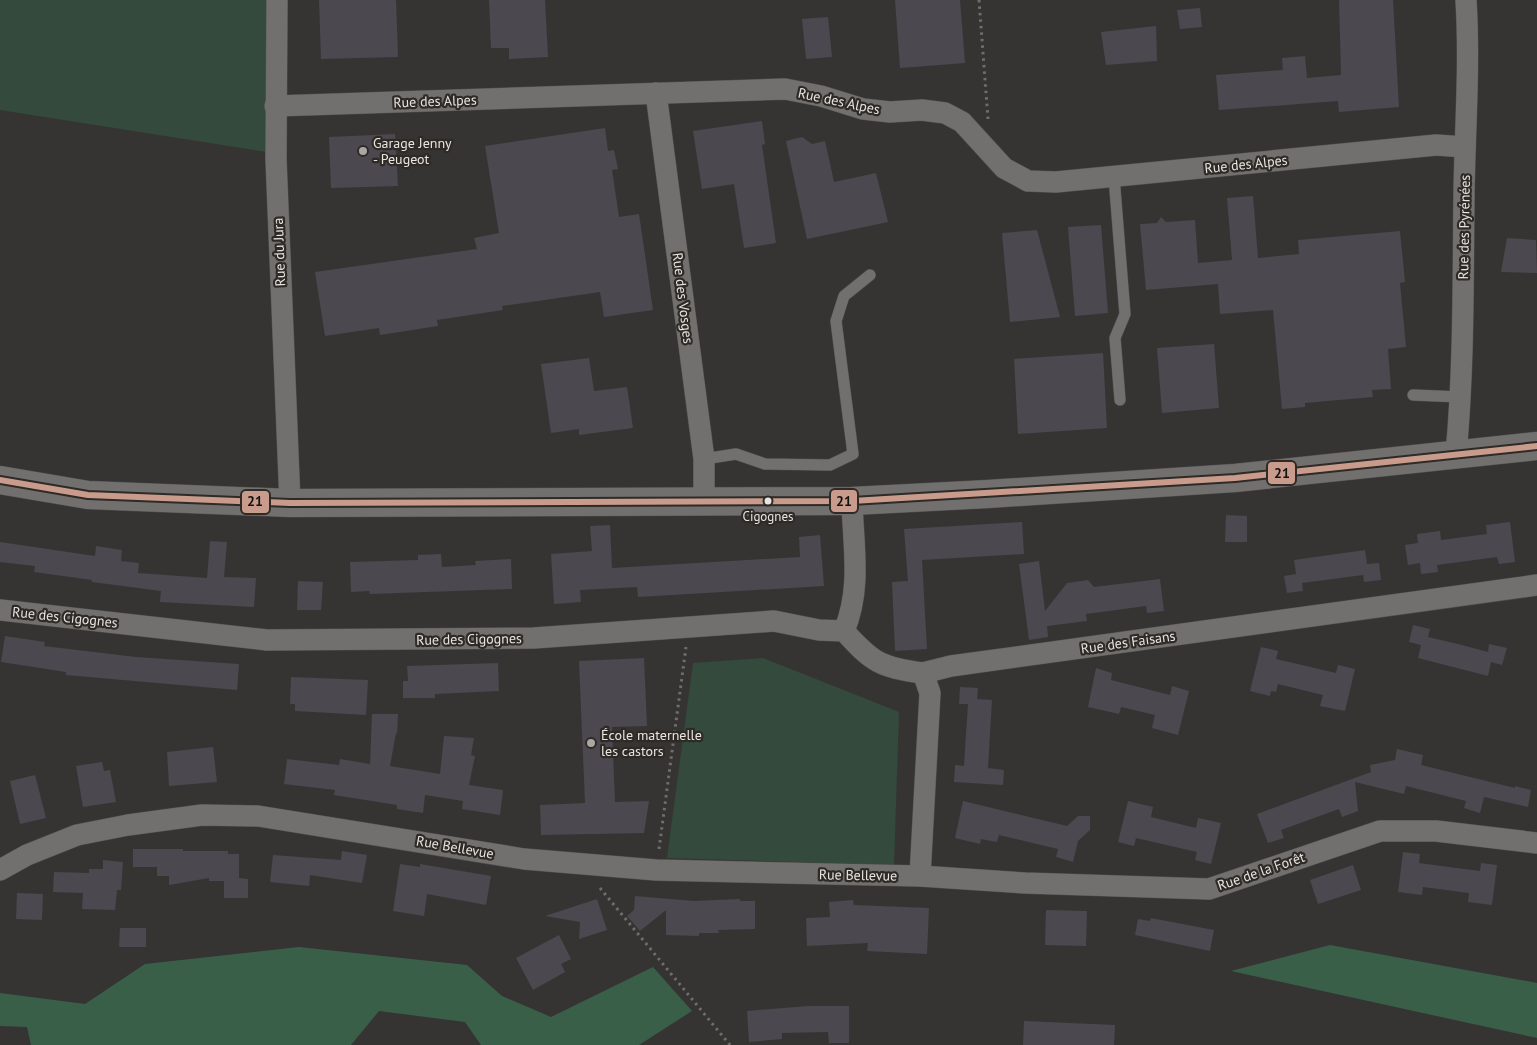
<svg xmlns="http://www.w3.org/2000/svg" width="1537" height="1045" font-family="'PT Sans',sans-serif">
<rect width="100%" height="100%" fill="#363432"/>
<!-- green -->
<g fill="#334a3c">
<polygon points="0,0 269,0 267,152 0,110"/>
<polygon points="763,658 899,712 894,865 667,858 693,663"/>
</g>
<!-- forest -->
<g fill="#395f49">
<polygon points="1330,945 1537,983 1537,1038 1231,971"/>
<polygon points="299,947 467,965 502,996 551,1017 653,967 692,1011 639,1045 481,1045 465,1022 379,1011 351,1045 31,1045 27,1027 0,1026 0,993 85,1004 145,964"/>
</g>
<!-- building -->
<g fill="#4b484f">
<polygon points="319,0 396,0 398,57 321,59"/>
<polygon points="489,0 545,0 548,57 509,59 509,48 491,48"/>
<polygon points="895,0 960,0 965,63 900,68"/>
<polygon points="1339,0 1393,0 1399,107 1339,112 1338,101 1219,110 1216,75 1283,70 1282,58 1305,56 1307,78 1341,75"/>
<polygon points="1200,8 1202,27 1180,29 1177,10"/>
<polygon points="828,17 832,57 806,59 802,19"/>
<polygon points="1156,26 1157,61 1106,65 1101,32"/>
<polygon points="762,121 765,144 762,145 776,243 744,248 734,184 702,189 693,131"/>
<polygon points="605,128 608,151 614,150 618,169 612,170 619,217 639,214 653,310 604,317 600,292 502,306 503,310 437,320 438,326 380,335 379,328 325,336 315,272 477,249 474,238 499,233 485,146"/>
<polygon points="395,134 398,186 331,188 329,137"/>
<polygon points="802,137 812,144 825,141 834,182 876,173 888,222 807,239 786,141"/>
<polygon points="1253,196 1258,258 1299,254 1298,240 1400,231 1405,282 1400,283 1406,347 1388,349 1391,389 1372,390 1373,397 1305,403 1305,407 1282,409 1273,310 1220,314 1218,284 1146,290 1140,224 1157,223 1161,217 1166,222 1195,220 1198,263 1232,260 1227,198"/>
<polygon points="1101,225 1108,313 1075,316 1068,227"/>
<polygon points="1037,230 1060,317 1010,322 1002,233"/>
<polygon points="1507,238 1536,240 1537,273 1501,272"/>
<polygon points="1214,344 1219,408 1162,413 1157,348"/>
<polygon points="1103,353 1107,428 1018,434 1014,359"/>
<polygon points="589,358 594,391 627,387 633,428 579,435 579,429 551,433 541,364"/>
<polygon points="1226,515 1247,516 1247,542 1225,542"/>
<polygon points="1022,522 1024,554 922,560 927,649 895,651 892,582 908,581 904,529"/>
<polygon points="1510,522 1515,562 1499,564 1497,557 1437,565 1438,572 1421,574 1420,563 1408,565 1405,545 1418,543 1417,534 1440,531 1441,540 1487,534 1486,525"/>
<polygon points="610,525 612,568 800,557 799,537 820,535 824,586 638,597 637,587 580,590 581,602 554,604 551,554 592,551 590,526"/>
<polygon points="210,541 227,542 224,577 256,578 254,607 160,602 161,591 92,582 92,580 34,572 35,566 0,562 0,542 95,556 96,546 122,550 121,561 139,563 138,573 207,578"/>
<polygon points="1365,550 1367,564 1379,563 1381,580 1364,582 1363,575 1302,583 1303,591 1287,593 1284,576 1296,574 1294,560"/>
<polygon points="441,554 442,567 476,565 475,561 511,559 512,589 370,594 369,591 351,592 350,562 418,560 418,555"/>
<polygon points="1039,561 1045,611 1067,583 1088,580 1094,587 1160,579 1164,611 1147,613 1146,606 1086,614 1087,621 1047,626 1048,637 1029,640 1019,564"/>
<polygon points="298,581 323,582 321,610 297,610"/>
<polygon points="1413,625 1430,629 1428,637 1458,644 1488,652 1489,644 1507,648 1502,665 1491,662 1488,676 1418,658 1421,645 1409,642"/>
<polygon points="5,636 45,642 44,646 136,657 239,664 237,690 66,675 66,672 1,662"/>
<polygon points="1261,647 1278,651 1276,659 1336,673 1338,665 1355,669 1345,711 1320,706 1323,695 1278,684 1276,692 1271,691 1270,696 1250,691"/>
<polygon points="644,658 647,726 612,727 615,802 649,801 644,833 541,835 540,805 585,803 579,661"/>
<polygon points="498,663 499,691 435,694 435,698 403,698 403,681 408,681 407,666"/>
<polygon points="1096,668 1112,673 1111,680 1170,695 1172,686 1189,691 1178,735 1152,728 1155,715 1121,707 1119,714 1088,707"/>
<polygon points="291,677 368,680 366,715 295,711 295,704 290,704"/>
<polygon points="960,687 978,688 977,699 992,700 988,768 1004,770 1003,785 954,782 955,765 964,766 966,734 968,704 959,704"/>
<polygon points="372,714 398,714 397,734 396,733 390,766 440,774 444,736 474,738 471,755 475,756 469,785 503,790 500,815 462,809 463,801 425,795 423,813 397,809 397,805 334,795 335,790 284,784 287,759 339,765 340,759 370,764"/>
<polygon points="213,747 217,782 169,786 167,752"/>
<polygon points="1397,749 1423,755 1421,765 1515,788 1515,786 1531,790 1528,807 1484,797 1480,813 1464,808 1466,801 1406,786 1404,794 1355,782 1358,811 1342,817 1339,809 1281,830 1284,838 1268,843 1257,814 1371,772 1370,765 1395,760"/>
<polygon points="102,762 104,771 110,770 116,802 83,807 76,766"/>
<polygon points="35,775 46,818 20,824 10,781"/>
<polygon points="963,801 1067,826 1078,816 1090,816 1090,830 1078,841 1073,862 1056,857 1058,849 999,835 997,842 981,839 980,844 955,838"/>
<polygon points="1128,801 1153,807 1151,817 1196,828 1198,818 1221,823 1211,864 1195,860 1197,852 1136,838 1134,846 1118,842"/>
<polygon points="133,849 183,849 183,851 228,851 228,854 239,854 239,878 248,879 248,898 224,898 224,881 209,881 209,878 169,885 169,876 157,876 157,867 133,867"/>
<polygon points="342,851 367,855 362,883 310,875 309,886 270,882 273,855 341,860"/>
<polygon points="1403,852 1420,854 1419,863 1449,867 1480,871 1481,863 1497,865 1492,905 1468,902 1469,893 1423,887 1422,895 1398,892"/>
<polygon points="103,860 123,862 121,890 117,890 115,910 82,909 83,893 53,892 54,872 89,873 89,869 103,869"/>
<polygon points="400,864 420,867 420,864 491,876 486,905 427,894 424,916 393,911"/>
<polygon points="1353,865 1361,890 1318,904 1310,880"/>
<polygon points="17,893 43,894 42,920 16,919"/>
<polygon points="635,896 694,901 740,899 740,901 755,901 755,929 718,930 719,933 699,933 699,936 666,935 666,910 640,931 627,916 634,910"/>
<polygon points="597,899 607,930 579,939 580,922 545,916"/>
<polygon points="853,900 854,905 929,908 927,954 867,951 868,943 807,946 806,918 830,917 829,902"/>
<polygon points="1046,910 1087,911 1086,946 1045,945"/>
<polygon points="1151,918 1214,930 1210,951 1135,935 1138,919 1150,921"/>
<polygon points="120,928 146,928 146,947 119,947"/>
<polygon points="559,935 571,959 561,964 565,972 533,990 516,958"/>
<polygon points="808,1006 849,1006 849,1043 829,1043 828,1032 782,1033 782,1039 749,1042 747,1011"/>
<polygon points="1024,1021 1115,1025 1114,1045 1023,1045"/>
</g>
<g fill="none" stroke-linecap="round" stroke-linejoin="round">
<!-- lane casing -->
<g stroke="#52514f" stroke-width="12">
<g id="lane">
<polyline points="1114,177 1125,314 1115,338 1120,400"/>
<polyline points="1413,395 1461,397"/>
<polyline points="704,459 736,454 765,464 830,465 853,454 836,321 844,296 870,275"/>
</g>
</g>
<!-- street casing -->
<g stroke="#52514f" stroke-width="22">
<g id="street">
<polyline points="277,0 276,159 290,503"/>
<polyline points="656,93 704,459 704,503"/>
<polyline points="275,106 785,89 821,96 863,109 890,112 922,110 945,113 962,122 1004,168 1028,181 1056,182 1436,145 1465,147"/>
<path d="M 1456,454 C 1464,368 1463,280 1464,193 C 1465,128 1470,65 1466,0"/>
<path d="M 0,610 L 267,640 L 534,638 L 774,621 L 819,630 L 844,631 C 872,662 881,668 923,673"/>
<path d="M 844,631 C 862,588 853,545 852,501"/>
<polyline points="0,870 27,855 77,835 128,825 202,815 258,816 524,859 656,870 920,876 1025,883 1209,889 1380,831 1436,831 1537,843"/>
<polyline points="920,876 930,693 923,673 951,666 1537,585"/>
</g>
</g>
<!-- secondary casing -->
<g stroke="#52514f" stroke-width="29">
<polyline id="secondary" points="0,480 88,495 290,503 852,501 988,494 1235,478 1537,446"/>
</g>
<!-- path -->
<g stroke="#6f6e6c" stroke-width="3" stroke-dasharray="2.5 4" stroke-linecap="butt">
<polyline points="979,0 988,119"/>
<polyline points="659,849 686,647"/>
<polyline points="600,888 730,1045"/>
</g>
<!-- lane -->
<use href="#lane" stroke="#72706e" stroke-width="11"/>
<!-- street -->
<use href="#street" stroke="#72706e" stroke-width="21"/>
<!-- secondary -->
<use href="#secondary" stroke="#72706e" stroke-width="28"/>
<!-- bus-1 casing -->
<g stroke="#2e2a26" stroke-width="10">
<polyline id="bus-1" points="0,480 88,495 290,503 852,501 1235,478 1537,446"/>
</g>
<!-- bus-1 -->
<use href="#bus-1" stroke="#c89b8c" stroke-width="6"/>
</g>
<!-- markers -->
<g fill="#a9a6a4" stroke="#2e2a26" stroke-width="2">
<circle cx="363" cy="151" r="5"/>
<circle cx="591" cy="743" r="5"/>
</g>
<circle fill="#e7e4e2" stroke="#2e2a26" stroke-width="2" cx="768" cy="501" r="4.5"/>
<g text-anchor="middle" dominant-baseline="central" stroke-width="4.5" stroke-linejoin="round" paint-order="stroke">
<!-- bus labels -->
<g font-size="13" fill="#e7e4e2" stroke="#2e2a26">
<text x="768" y="516">Cigognes</text>
</g>
<!-- street labels -->
<g font-size="14" fill="#e7e4e2" stroke="#2e2a26">
<text transform="translate(435 101) rotate(-2)">Rue des Alpes</text>
<text transform="translate(839 101) rotate(12)">Rue des Alpes</text>
<text transform="translate(1246 164) rotate(-6)">Rue des Alpes</text>
<text transform="translate(1464 227) rotate(-89)">Rue des Pyrénées</text>
<text transform="translate(279 252) rotate(-92)">Rue du Jura</text>
<text transform="translate(683 298) rotate(83)">Rue des Vosges</text>
<text transform="translate(65 617) rotate(6)">Rue des Cigognes</text>
<text transform="translate(469 639) rotate(-1)">Rue des Cigognes</text>
<text transform="translate(1128 642) rotate(-8)">Rue des Faisans</text>
<text transform="translate(455 847) rotate(10)">Rue Bellevue</text>
<text transform="translate(1261 871) rotate(-19)">Rue de la Forêt</text>
<text transform="translate(858 875) rotate(1)">Rue Bellevue</text>
</g>
<!-- poi labels -->
<g font-size="14" fill="#e7e4e2" stroke="#2e2a26" text-anchor="start">
<text x="373" y="143">Garage Jenny<tspan x="373" dy="16">- Peugeot</tspan></text>
<text x="601" y="735">École maternelle<tspan x="601" dy="16">les castors</tspan></text>
</g>
</g>
<g stroke="#2e2a26" stroke-width="2">
<rect x="1267" y="461" width="29" height="24" rx="5" fill="#c89b8c"/>
<rect x="830" y="489" width="28" height="24" rx="5" fill="#c89b8c"/>
<rect x="241" y="490" width="29" height="24" rx="5" fill="#c89b8c"/>
</g>
<g font-size="14" text-anchor="middle" font-weight="bold" fill="#111">
<text x="1282" y="478">21</text>
<text x="844" y="506">21</text>
<text x="255" y="506">21</text>
</g>
</svg>
